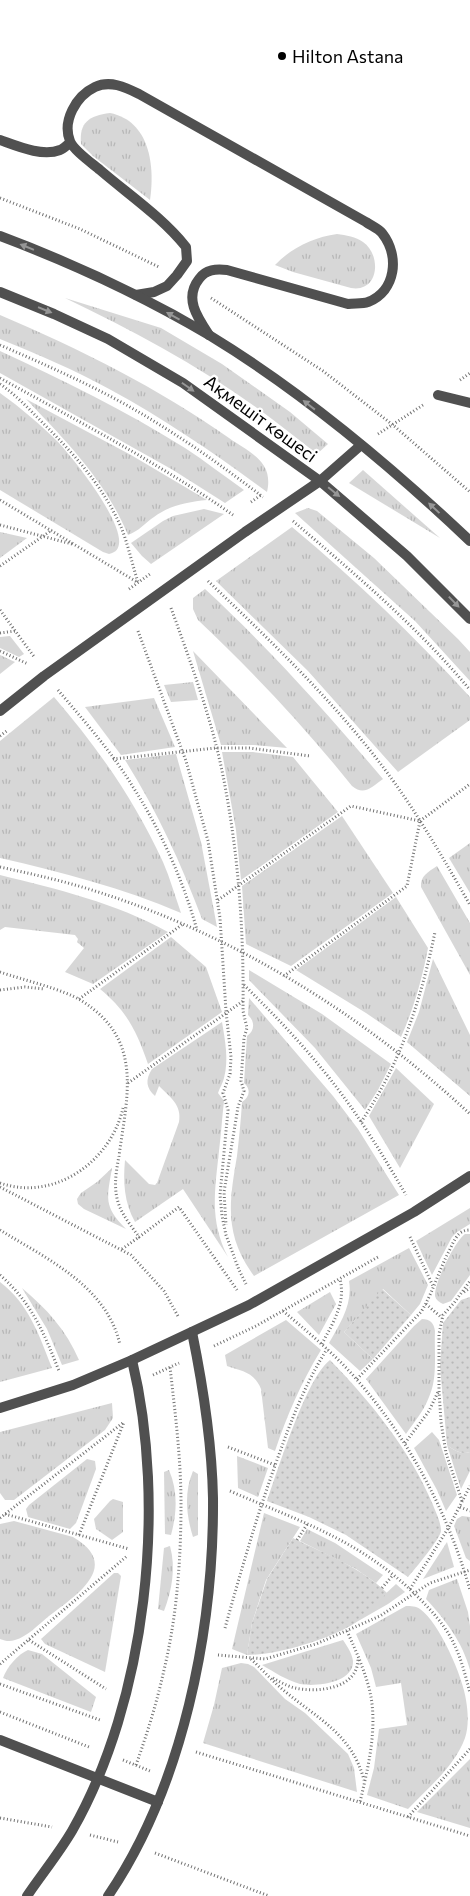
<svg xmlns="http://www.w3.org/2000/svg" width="470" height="1896" font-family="Commissioner,sans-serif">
<defs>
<pattern id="grass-tufts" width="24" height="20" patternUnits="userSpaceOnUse" patternTransform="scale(1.25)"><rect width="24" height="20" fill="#d7d7d7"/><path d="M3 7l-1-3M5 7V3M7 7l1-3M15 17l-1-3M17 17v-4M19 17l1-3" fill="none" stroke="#b7b7b7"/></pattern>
<pattern id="park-dots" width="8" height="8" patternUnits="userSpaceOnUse" patternTransform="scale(1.25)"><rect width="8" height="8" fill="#d7d7d7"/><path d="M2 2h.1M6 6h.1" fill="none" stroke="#b7b7b7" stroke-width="1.8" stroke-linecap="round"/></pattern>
</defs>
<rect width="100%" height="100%" fill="#fff"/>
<!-- grass -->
<g fill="url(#grass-tufts)">
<path d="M 110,113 C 150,121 155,166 150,200 L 93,156 L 81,144 C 79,122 89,116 110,113 Z"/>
<path d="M 337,234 C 346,235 356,237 363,242 C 382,255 379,293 351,288 L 293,272 L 275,265 C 291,248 314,237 337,234 Z"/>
<path d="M 65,298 L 161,328 L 222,364 L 290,412 L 328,444 L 317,454 C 298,439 279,424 260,410 C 199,366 132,330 65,298 Z"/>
<path d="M 0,315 C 80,349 158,388 229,438 C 240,446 257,454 264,466 C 269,474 269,484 267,492 C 217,455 166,420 111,390 C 75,370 37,354 0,339 Z"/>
<path d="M 0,351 C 63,380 126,411 185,448 C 205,461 224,476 244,490 L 225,503 L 173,470 L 0,373 Z"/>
<path d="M 0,393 C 21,408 41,425 59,443 C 71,456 146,547 109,554 L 103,552 L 0,490 Z"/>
<path d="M 26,399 L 131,455 L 207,500 C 188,502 170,505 154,517 C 145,523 139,531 128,535 C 105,480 66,441 26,399 Z"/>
<polygon points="363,470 440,538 349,483"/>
<polygon points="308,508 317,511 374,558 458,639 470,652 470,681 415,621 295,513"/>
<polygon points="204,509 224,514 151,564 142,556 131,543 163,521 173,516"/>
<path d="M 292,527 C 357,581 413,635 470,697 L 470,720 L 398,772 L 308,671 L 216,581 Z"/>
<polygon points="0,532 27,538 0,558"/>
<path d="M 205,589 C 269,648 327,713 383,779 C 372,787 364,796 352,786 C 304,726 254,673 198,620 L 193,609 L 193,598 Z"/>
<polygon points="10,636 24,654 19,657 0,648 0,637"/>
<polygon points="193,651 287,748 254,745 221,745"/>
<polygon points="0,655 15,662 0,674"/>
<polygon points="193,682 198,700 171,702 164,685"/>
<path d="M 54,697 C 98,748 135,801 163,862 C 170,878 175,896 181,913 C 123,888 61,872 0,858 L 0,741 Z"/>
<polygon points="154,698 175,747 121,755 85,707"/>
<polygon points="222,752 253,752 293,757 338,812 241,880 236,830"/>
<path d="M 176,754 L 201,842 L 217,927 L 202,919 C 181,863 157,811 125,760 Z"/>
<polygon points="342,816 393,893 291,966 246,944 242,886"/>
<polygon points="470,843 470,893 449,858"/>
<path d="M 437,866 L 470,923 L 470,975 L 421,887 C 420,876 428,872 437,866 Z"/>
<path d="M 0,875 C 57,889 116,903 168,932 L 93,984 L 65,972 L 84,948 L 77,942 L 78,939 L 75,935 L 5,927 L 0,930 Z"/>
<path d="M 396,897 L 428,948 C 422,979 414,1008 401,1037 L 366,1013 L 296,970 Z"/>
<path d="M 171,937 L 206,967 L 222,1012 L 148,1064 C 137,1032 127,1011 100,989 Z"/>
<polygon points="433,959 470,1035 470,1096 407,1042 419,1012"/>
<polygon points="249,970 322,1014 391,1064 378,1090 365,1110 315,1048 249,980"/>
<path d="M 249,998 L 333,1096 L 358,1129 L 399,1195 L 254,1276 C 224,1235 229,1203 237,1156 C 239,1138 241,1120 242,1102 C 250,1097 251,1089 244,1083 L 247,1036 C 255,1031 255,1021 248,1015 Z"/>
<path d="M 222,1022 C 225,1040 229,1060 224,1078 C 223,1083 220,1087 218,1093 L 224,1101 C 222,1118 221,1135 219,1151 C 215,1190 209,1220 228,1257 L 183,1189 L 135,1222 C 124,1202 123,1182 125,1160 L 149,1184 L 155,1185 L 157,1183 L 179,1122 C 182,1105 170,1097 159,1086 L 155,1096 C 146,1088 145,1080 152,1069 Z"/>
<polygon points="396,1068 434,1104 400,1168 369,1116"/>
<path d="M 112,1168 C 107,1198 103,1206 126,1229 L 84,1209 L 78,1204 L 77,1199 L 81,1193 L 97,1182 Z"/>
<polygon points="470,1208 470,1224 457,1232 452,1237 432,1275 416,1241"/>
<path d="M 465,1234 L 470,1234 L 470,1275 L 451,1301 L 443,1304 C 439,1302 436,1300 435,1296 C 434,1283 455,1241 465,1234 Z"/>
<path d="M 409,1248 L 428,1285 L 420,1304 L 411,1315 L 383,1289 L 344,1332 L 373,1359 L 360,1371 L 329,1343 C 340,1324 353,1304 349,1281 Z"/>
<path d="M 0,1282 C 29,1304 39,1335 52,1368 L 0,1382 Z"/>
<path d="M 22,1288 C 47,1309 66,1330 79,1360 L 62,1365 L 47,1329 Z"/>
<polygon points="330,1292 336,1304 319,1335 297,1312"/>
<path d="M 422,1319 C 430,1319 434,1323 435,1331 C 434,1352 438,1378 429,1397 C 424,1411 414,1422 406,1434 L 366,1379 L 414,1326 Z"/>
<path d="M 286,1320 L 321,1350 C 301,1383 287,1415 275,1451 L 268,1448 L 261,1389 C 254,1372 242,1371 227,1366 L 225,1355 Z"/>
<polygon points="112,1403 113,1418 105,1430 14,1500 5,1500 0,1493 0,1432"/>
<polygon points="432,1432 439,1440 457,1495 446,1511 437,1490 414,1448"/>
<path d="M 447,1445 C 454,1450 461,1455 470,1452 L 470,1471 L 461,1489 Z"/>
<polygon points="237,1456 268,1468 258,1497 238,1488"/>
<polygon points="87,1459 95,1461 96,1469 76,1523 70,1529 28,1517 26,1509 29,1505"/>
<path d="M 169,1470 C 178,1491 177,1513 171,1535 L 165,1534 L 164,1472 Z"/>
<path d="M 193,1471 L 198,1474 L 198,1535 L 193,1537 C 186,1515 184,1492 193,1471 Z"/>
<polygon points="113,1499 123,1502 123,1532 112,1540 96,1529 94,1519 110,1501"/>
<polygon points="264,1513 300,1527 266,1580 252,1623 247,1655 232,1649"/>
<polygon points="462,1516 470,1517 470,1561 466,1558 454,1526 457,1519"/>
<path d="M 14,1521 L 73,1537 C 123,1566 75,1596 49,1616 C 39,1624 27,1637 15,1640 C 10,1642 5,1641 0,1639 L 0,1524 Z"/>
<polygon points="307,1529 335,1543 383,1575 376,1583 356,1569 300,1541"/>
<polygon points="447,1542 454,1567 423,1579"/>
<path d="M 170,1546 C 176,1568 172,1590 164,1611 L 158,1609 L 164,1548 Z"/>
<polygon points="114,1573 118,1573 121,1576 105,1672 45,1644 41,1639"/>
<path d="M 457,1579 L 468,1612 L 470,1626 L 470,1670 C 463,1643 445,1619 426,1599 L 429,1590 Z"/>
<polygon points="396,1584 405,1592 388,1604 353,1624"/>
<path d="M 406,1606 C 411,1606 416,1606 420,1609 C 439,1622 463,1677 466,1700 C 468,1712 469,1726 465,1738 C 455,1766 428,1788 408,1809 L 367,1795 L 374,1768 L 379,1729 L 407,1725 L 401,1683 L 376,1687 L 371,1668 L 356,1634 Z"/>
<path d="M 343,1640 C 347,1646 352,1653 353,1661 C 354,1683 315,1687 300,1684 C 286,1680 274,1672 262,1665 Z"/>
<path d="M 28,1650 L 42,1654 L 96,1697 L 91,1712 L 3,1678 C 7,1667 18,1654 28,1650 Z"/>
<polygon points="241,1663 248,1664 254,1667 285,1699 305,1713 348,1754 354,1768 357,1792 203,1743 214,1705 222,1668"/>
<polygon points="470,1759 470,1828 417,1812"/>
</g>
<!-- park -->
<g fill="url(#park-dots)">
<polygon points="382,1289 411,1315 373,1359 344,1332"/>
<path d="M 470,1297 L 470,1452 C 461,1455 454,1450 447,1445 L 440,1366 L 443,1323 L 461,1300 Z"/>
<path d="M 330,1360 C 371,1402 410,1450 433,1505 C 436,1513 441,1522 441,1531 C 440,1539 415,1569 408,1577 L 346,1535 L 309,1517 L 267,1501 C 278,1470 306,1378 330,1360 Z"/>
<path d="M 293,1538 C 325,1554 361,1567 387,1593 C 376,1603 364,1617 352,1625 C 326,1640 277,1655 247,1655 L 252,1623 L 267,1579 Z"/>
</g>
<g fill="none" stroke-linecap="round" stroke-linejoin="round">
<!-- path -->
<g stroke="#727272" stroke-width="3" stroke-dasharray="1 2.5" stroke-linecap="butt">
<polyline points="0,198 80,229 159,267"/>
<polyline points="211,298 323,371 393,425 470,492"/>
<path d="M 0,345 C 55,369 110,393 160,425 C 196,447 230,472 263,497"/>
<path d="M 0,378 C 79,422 159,463 233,515"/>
<polyline points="460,380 470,373"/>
<path d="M 0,384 C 16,395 29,409 43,423 C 74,454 103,486 121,527 C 128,544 132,564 138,582"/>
<polyline points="378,434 423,405"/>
<polyline points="0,500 137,582"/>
<polyline points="251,502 261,495"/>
<path d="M 293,521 C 355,574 418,627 470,690"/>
<polyline points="0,525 72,544"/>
<polyline points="0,566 52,530"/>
<path d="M 208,581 C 274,644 341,708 394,782 C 422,821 446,863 470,905"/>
<polyline points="129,589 150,574"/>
<path d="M 171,608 C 192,666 214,725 225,786 C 239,860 244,936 243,1011 L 247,1028 L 244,1038 L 241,1081 L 244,1091 L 238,1107 L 224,1192 L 226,1225"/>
<polyline points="0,610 35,658"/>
<polyline points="138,631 186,761 208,841 220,918 226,1011 231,1057 230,1074 223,1093 228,1110 220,1195 222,1216 226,1235 239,1270 246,1284"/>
<polyline points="0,633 15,631"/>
<polyline points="0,651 28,664"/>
<path d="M 58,690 C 84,721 112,752 133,787 C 161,831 183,880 197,930"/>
<polyline points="0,736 8,730"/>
<polyline points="113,759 216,748 249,748 310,756"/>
<polyline points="420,821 470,784"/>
<path d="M 0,867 C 32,874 64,881 95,891 C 235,935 363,1015 470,1114"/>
<polyline points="218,900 351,806 420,821 407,886 284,976"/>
<path d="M 0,972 C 23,980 63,989 82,1001 C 144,1040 127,1096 119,1156 C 116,1172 113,1189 119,1205 C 123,1216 132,1227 139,1237 L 179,1207 L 237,1290"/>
<path d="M 244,985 C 283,1023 322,1065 353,1110 C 372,1137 389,1166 406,1195"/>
<polyline points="0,990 25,987 45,989"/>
<polyline points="79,999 183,924"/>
<polyline points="128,1083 243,1001"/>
<path d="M 361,1122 C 400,1065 421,1000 435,932"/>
<path d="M 0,1183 C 55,1202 111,1161 123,1108"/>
<polyline points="0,1187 131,1255 164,1291 179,1318"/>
<path d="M 0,1230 C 47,1259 107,1286 120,1345"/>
<polyline points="410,1237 433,1286"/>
<polyline points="122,1249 139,1237"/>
<path d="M 0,1275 C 32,1303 44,1333 59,1371"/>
<polyline points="464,1292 470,1288"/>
<polyline points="426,1304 442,1318"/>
<path d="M 283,1311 C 309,1333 336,1355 358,1381 C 410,1441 448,1513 470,1590"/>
<path d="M 322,1344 C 333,1322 346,1304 340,1279"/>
<polyline points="214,1346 256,1326 378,1257"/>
<polyline points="153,1375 179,1363"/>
<path d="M 357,1379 L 421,1312 C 432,1294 438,1274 447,1255 C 451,1248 454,1239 459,1234 C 462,1231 466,1230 470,1230"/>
<polyline points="405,1443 429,1411 438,1392"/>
<polyline points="228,1447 275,1465"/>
<path d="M 230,1491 C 299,1521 360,1540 416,1595 C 431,1610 446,1626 455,1646 C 462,1661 466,1678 470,1693"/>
<polyline points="462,1501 446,1453 441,1422 439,1391 439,1334 443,1315 454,1303 470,1281"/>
<polyline points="460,1507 470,1511"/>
<polyline points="5,1514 129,1549"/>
<polyline points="0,1518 124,1422"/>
<polyline points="79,1535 124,1422"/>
<polyline points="297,1540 308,1523"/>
<polyline points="382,1588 393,1575"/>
<polyline points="410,1589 449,1527 470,1486"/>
<path d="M 225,1628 C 241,1571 257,1515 277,1460 C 291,1421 305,1384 327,1349"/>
<path d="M 347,1631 C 356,1651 365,1671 370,1692 C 378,1728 368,1768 360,1802"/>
<polyline points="29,1640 106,1689"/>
<polyline points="218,1655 265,1659 316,1644 380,1616 430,1583 470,1570"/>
<path d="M 251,1659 C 263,1670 274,1683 287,1693 C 320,1720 352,1735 364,1780"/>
<polyline points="0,1664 127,1556"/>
<path d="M 273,1678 C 280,1682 287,1686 295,1688 C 317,1693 358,1689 358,1659"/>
<polyline points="0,1684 100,1720"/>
<polyline points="0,1712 89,1747"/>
<polyline points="196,1752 470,1836"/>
<polyline points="123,1760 150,1771"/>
<path d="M 136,1765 C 147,1734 157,1702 164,1670 C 177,1616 181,1559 181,1504 C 181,1458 175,1412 170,1367"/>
<polyline points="408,1817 470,1749"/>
<polyline points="0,1818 52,1827"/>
<polyline points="90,1835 118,1842"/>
<polyline points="155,1853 269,1896"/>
</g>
<!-- service -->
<g stroke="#505050" stroke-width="10">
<path d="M 0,140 C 17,146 42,157 60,150 C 63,149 67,145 70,143"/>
<path d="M 136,295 L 154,292 L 167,286 L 177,275 L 187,261 L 186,247 C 162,217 129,195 100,170 C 93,164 73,150 70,141 C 62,121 76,96 95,87 C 110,80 125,87 139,94 L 366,222 C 372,226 379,229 382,233 C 400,256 396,291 368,302 C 362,304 354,303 348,304 L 227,270 C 216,269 206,269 199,279 C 184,298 197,317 209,335"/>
<polyline points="438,395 470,403"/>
<polyline points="0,711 44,676 245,532 320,481 361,445"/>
<polyline points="0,1408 73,1385 132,1360 249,1305 414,1212 470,1176"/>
<polyline points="0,1740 158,1802"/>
<path d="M 27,1896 C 42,1874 59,1853 72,1831 C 147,1700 167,1505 132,1360"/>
<path d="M 108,1896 C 183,1786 214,1629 213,1498 C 212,1443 203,1386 192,1332"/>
</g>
<!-- tertiary -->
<g stroke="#505050" stroke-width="10">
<path d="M 0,236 C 72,263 143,296 209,335 C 301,391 392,467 470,541"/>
<polyline points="0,292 54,314 108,339 183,383 320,481 407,556 470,619"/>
</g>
</g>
<!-- one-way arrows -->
<defs><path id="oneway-solid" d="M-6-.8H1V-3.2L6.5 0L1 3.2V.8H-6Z" transform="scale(1.25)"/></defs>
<g fill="#969696">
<use href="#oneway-solid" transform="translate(27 247) rotate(-158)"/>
<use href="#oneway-solid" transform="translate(45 310) rotate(22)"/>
<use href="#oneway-solid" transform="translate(173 316) rotate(-151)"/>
<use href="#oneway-solid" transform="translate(188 387) rotate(35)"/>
<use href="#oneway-solid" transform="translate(309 405) rotate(-142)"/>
<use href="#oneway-solid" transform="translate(334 492) rotate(39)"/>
<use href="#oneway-solid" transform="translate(434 508) rotate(-137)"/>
<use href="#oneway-solid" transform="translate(454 602) rotate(46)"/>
</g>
<!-- markers -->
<circle fill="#000" stroke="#fff" stroke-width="2" cx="282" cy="56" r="5"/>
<g text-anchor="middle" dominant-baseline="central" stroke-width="4.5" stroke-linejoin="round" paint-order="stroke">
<!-- poi labels -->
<g font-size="18" fill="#000" stroke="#fff" text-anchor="start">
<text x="292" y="56">Hilton Astana</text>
</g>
<!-- street labels -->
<g font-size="18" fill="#000" stroke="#fff">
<text transform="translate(261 418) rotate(36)">Ақмешіт көшесі</text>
</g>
</g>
</svg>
